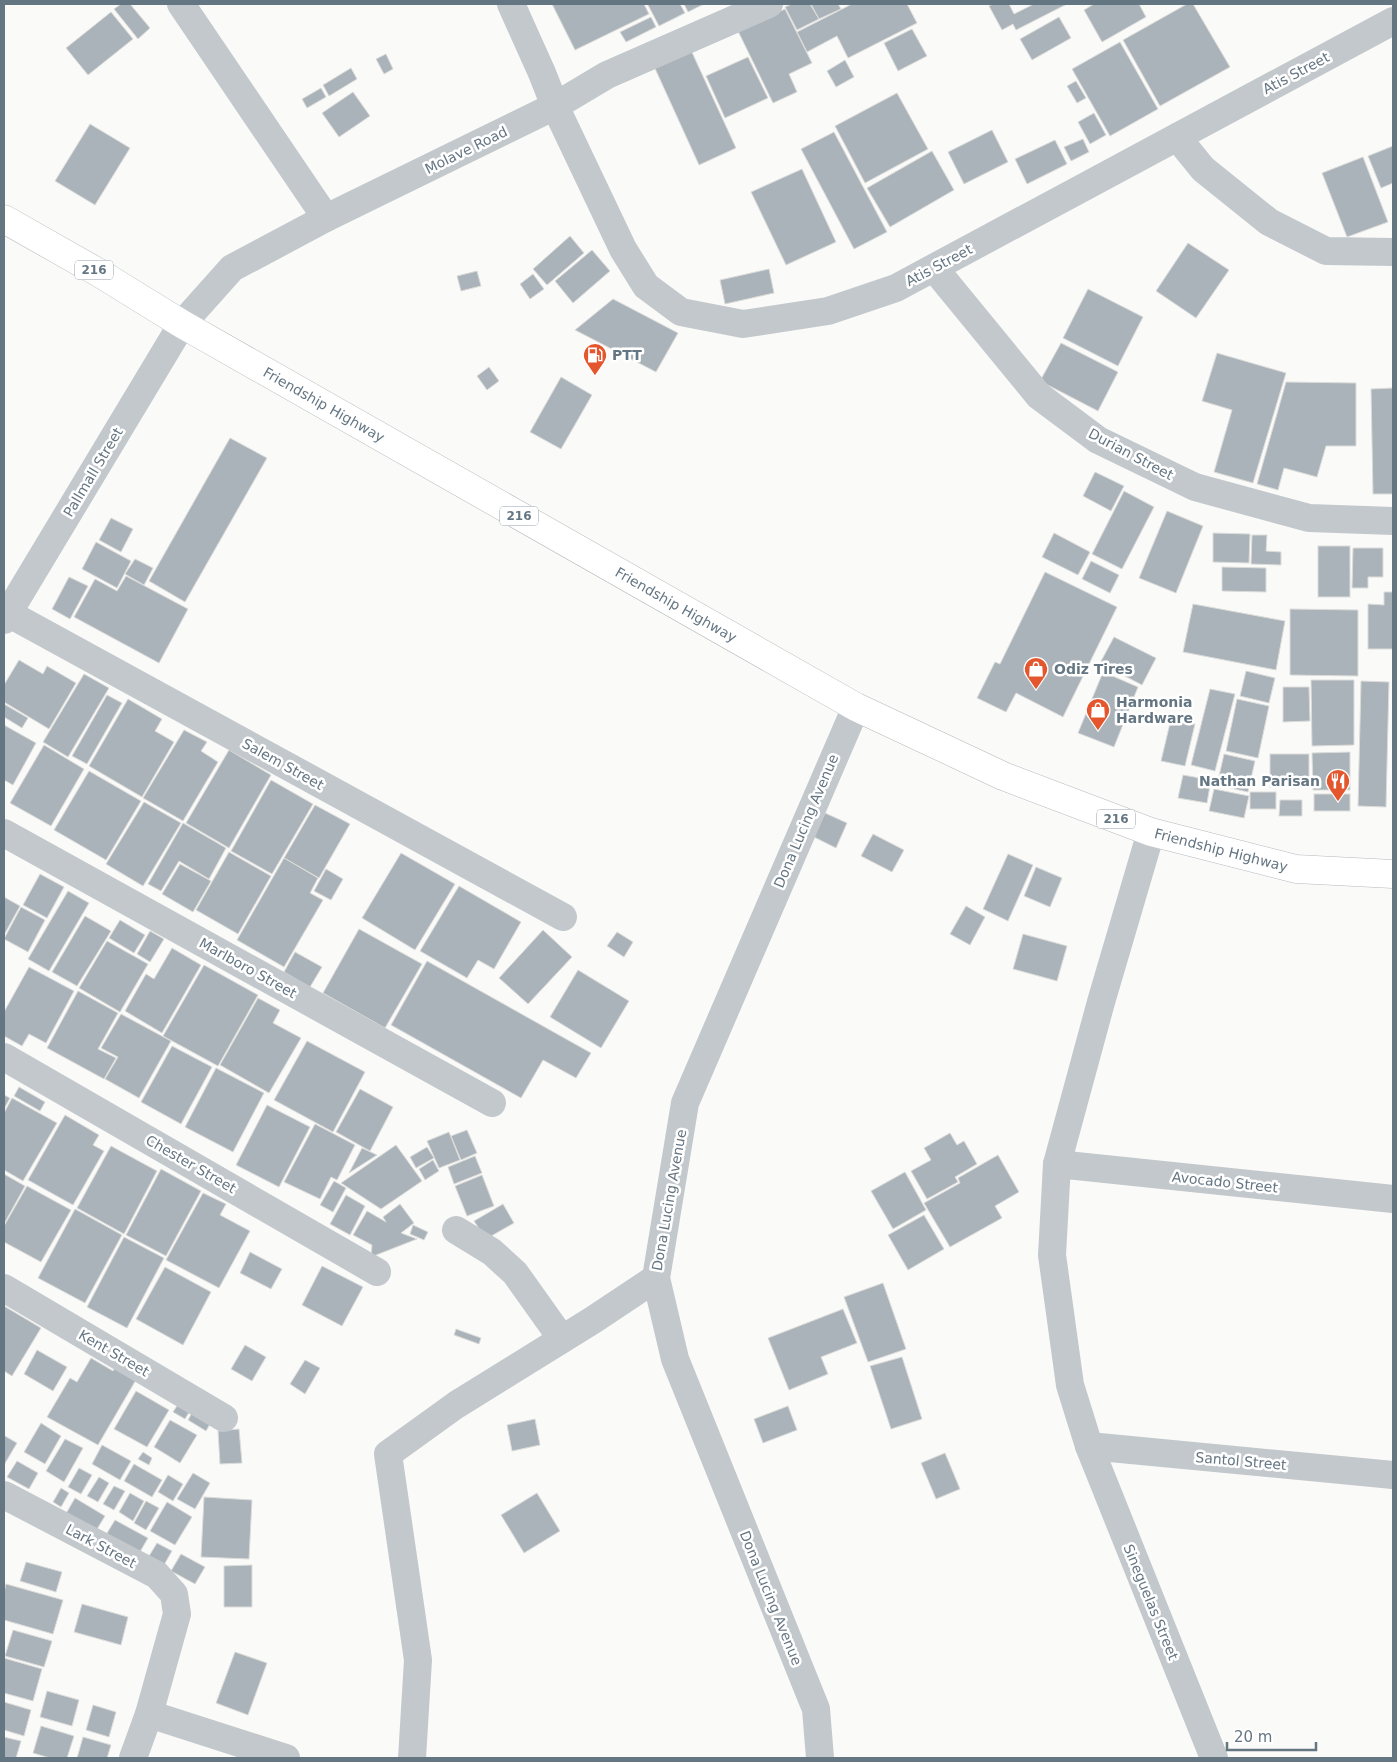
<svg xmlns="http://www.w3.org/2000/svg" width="1397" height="1762" font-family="'DejaVu Sans',sans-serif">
<rect width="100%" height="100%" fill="#fafaf8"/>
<!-- building -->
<g fill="#aab3b9" stroke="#dcdcda">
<polygon points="121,4 130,4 150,28 138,39 114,9"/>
<polygon points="552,4 644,4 649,14 575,50"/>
<polygon points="650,4 680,4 685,13 659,26 648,5"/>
<polygon points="684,4 704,4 688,12"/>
<polygon points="792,4 810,4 819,19 797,30 785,7"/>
<polygon points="811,4 838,4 841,9 819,19"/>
<polygon points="852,4 907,4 917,23 848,58 837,36 807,52 797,32"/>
<polygon points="993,4 1009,4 1014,14 1034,4 1067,4 1016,30 1013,24 1002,30 989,6"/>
<polygon points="1094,4 1139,4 1146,17 1102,42 1084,10"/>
<polygon points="1187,4 1193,4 1230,67 1160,106 1123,40"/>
<polygon points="785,9 812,63 789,74 797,92 773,103 738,31"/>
<polygon points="111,12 133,39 88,75 66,48"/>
<polygon points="651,17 656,27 626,42 620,32"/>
<polygon points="1059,17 1071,38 1032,60 1020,39"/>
<polygon points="912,29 927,56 898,71 884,43"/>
<polygon points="1120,42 1158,109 1110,136 1072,69"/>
<polygon points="690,48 736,148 699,165 653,64"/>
<polygon points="386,54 393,69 384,74 376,59"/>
<polygon points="748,57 768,98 725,118 706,76"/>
<polygon points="845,60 854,77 836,87 827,71"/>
<polygon points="351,68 357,79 329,96 323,85"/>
<polygon points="1076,81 1086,98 1077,103 1067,86"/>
<polygon points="321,88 326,97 307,108 302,99"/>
<polygon points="353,92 370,116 339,137 322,113"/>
<polygon points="897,93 928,149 865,183 835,126"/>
<polygon points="1094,113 1106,135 1090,144 1078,122"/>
<polygon points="90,124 130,148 95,205 55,181"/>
<polygon points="992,130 1008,162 964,184 948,152"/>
<polygon points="834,132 887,232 854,249 801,149"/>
<polygon points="1083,139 1089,152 1071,161 1064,147"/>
<polygon points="1055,140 1067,164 1027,184 1015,159"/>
<polygon points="1393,146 1393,183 1381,188 1368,156"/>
<polygon points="932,151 954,190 890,227 867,188"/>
<polygon points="1363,157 1388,222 1347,237 1322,173"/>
<polygon points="802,169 836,242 786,265 751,192"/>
<polygon points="570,236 584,253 547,285 533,269"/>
<polygon points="1188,243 1229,270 1196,318 1156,291"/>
<polygon points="592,250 610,271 573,303 555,281"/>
<polygon points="769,269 774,293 725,304 720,280"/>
<polygon points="477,271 481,286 461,291 457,276"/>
<polygon points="533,274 544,289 530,299 520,284"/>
<polygon points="1088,289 1143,317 1118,366 1063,338"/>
<polygon points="613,299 678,333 656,372 575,330"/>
<polygon points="1061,343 1118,372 1098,411 1040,381"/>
<polygon points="1217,353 1286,373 1253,483 1214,472 1232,410 1202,401"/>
<polygon points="489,367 499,381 487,390 477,376"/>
<polygon points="561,377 592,395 561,449 530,432"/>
<polygon points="1286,382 1356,383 1356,446 1326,446 1317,477 1284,468 1278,490 1257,484"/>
<polygon points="1393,388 1393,494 1373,494 1371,389"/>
<polygon points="230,438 267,458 185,602 149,581"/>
<polygon points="1095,472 1124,486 1111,511 1083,496"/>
<polygon points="1124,491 1154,507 1122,569 1092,554"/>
<polygon points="1167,511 1203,526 1176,593 1139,578"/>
<polygon points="111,518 133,529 121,552 99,540"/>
<polygon points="1054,533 1090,552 1078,575 1042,557"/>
<polygon points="1213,533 1250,534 1249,563 1213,562"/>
<polygon points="1252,535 1267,535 1266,551 1281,552 1281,565 1251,564"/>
<polygon points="96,542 131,561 117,588 82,569"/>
<rect x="1318" y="546" width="32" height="51"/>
<polygon points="1353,548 1383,548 1383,577 1368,577 1368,588 1352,588"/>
<polygon points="135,559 153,568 144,585 125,574"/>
<polygon points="1091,561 1119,575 1110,593 1082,579"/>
<polygon points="1222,567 1266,568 1266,592 1222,591"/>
<polygon points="1045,572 1117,607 1063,717 1016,693 1006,712 977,698 995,662 1000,664"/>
<polygon points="126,576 188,609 159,663 74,617 95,579 117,591"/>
<polygon points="69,577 88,586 70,619 52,609"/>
<polygon points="1384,592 1393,592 1393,649 1368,649 1368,604 1384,605"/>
<polygon points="1193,604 1285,621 1276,670 1183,652"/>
<polygon points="1290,609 1358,610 1358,676 1290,675"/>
<polygon points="1114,637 1156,658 1142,685 1100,663"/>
<polygon points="19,660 43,674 47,666 76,683 49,729 4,702 4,685"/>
<polygon points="1246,671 1275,678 1269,703 1240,696"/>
<polygon points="1103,672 1138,687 1114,747 1078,733"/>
<polygon points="84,674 109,688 68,757 43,742"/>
<polygon points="1311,680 1354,680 1354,745 1312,746"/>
<polygon points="1361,681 1389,682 1386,807 1358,806"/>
<polygon points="1283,687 1309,687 1310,721 1283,722"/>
<polygon points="1210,689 1235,694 1215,771 1191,765"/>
<polygon points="107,695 122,703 87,764 72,756"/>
<polygon points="128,699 162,719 155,731 174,742 142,797 89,766"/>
<polygon points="1237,699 1269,706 1258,758 1226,751"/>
<polygon points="4,704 28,718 22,728 4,717"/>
<polygon points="1171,719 1195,724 1185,766 1161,761"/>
<polygon points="4,725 36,743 13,785 4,780"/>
<polygon points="184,730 207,742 201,751 218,762 183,821 143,798"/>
<polygon points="44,745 84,769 51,826 10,803"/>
<polygon points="229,750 271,775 229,848 186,823"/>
<polygon points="1350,752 1350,790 1313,790 1312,753"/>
<polygon points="1224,754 1255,761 1248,792 1217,785"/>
<rect x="1270" y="754" width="39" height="33"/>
<polygon points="89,771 141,801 106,860 54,830"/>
<polygon points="1183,775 1211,780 1207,803 1178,798"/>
<polygon points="271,780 313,804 272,874 231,851"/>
<polygon points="1214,789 1249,796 1244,818 1209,811"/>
<rect x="1250" y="792" width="26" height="17"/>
<rect x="1314" y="794" width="36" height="17"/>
<polygon points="1280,800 1302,800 1302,816 1279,816"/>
<polygon points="144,802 181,823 143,886 106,864"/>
<polygon points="315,805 350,824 319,878 284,858"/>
<polygon points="825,813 847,823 836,848 814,837"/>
<polygon points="183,823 226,848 209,879 179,861 161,891 148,884"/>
<polygon points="873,834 904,850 892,872 861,856"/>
<polygon points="229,852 271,876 238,934 196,910"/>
<polygon points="401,853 455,884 415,950 362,918"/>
<polygon points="1008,854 1033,865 1008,921 983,909"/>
<polygon points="284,858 318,878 310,893 323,900 284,967 237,940"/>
<polygon points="180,864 211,881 193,912 162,894"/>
<polygon points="1036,867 1062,878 1050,907 1024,896"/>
<polygon points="326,869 343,879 331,900 314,891"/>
<polygon points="40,874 64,887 47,918 23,905"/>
<polygon points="459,886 521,922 494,969 478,960 467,978 420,951"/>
<polygon points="68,891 89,903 49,971 28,959"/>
<polygon points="4,897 20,906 4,935"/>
<polygon points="966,906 985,917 970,945 950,934"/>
<polygon points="21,907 45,920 28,952 4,939"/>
<polygon points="85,916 111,931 77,986 52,972"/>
<polygon points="120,920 145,935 134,953 109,938"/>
<polygon points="359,929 422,964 385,1028 323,993"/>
<polygon points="543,930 572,957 528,1004 499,978"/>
<polygon points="150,931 164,939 150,962 137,954"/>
<polygon points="617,932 633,942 624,957 607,946"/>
<polygon points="1023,934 1067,946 1057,981 1013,969"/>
<polygon points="107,941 148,964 120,1012 79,988"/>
<polygon points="172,948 201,965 162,1033 125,1011 146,974 154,979"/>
<polygon points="295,952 322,967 310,987 284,972"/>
<polygon points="427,961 591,1053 576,1078 543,1060 521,1098 391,1025"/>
<polygon points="204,965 258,995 218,1066 163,1036"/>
<polygon points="29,967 74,991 46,1043 29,1034 22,1046 4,1036 4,1012"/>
<polygon points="578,970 629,1001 601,1048 550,1017"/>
<polygon points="78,991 118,1013 98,1049 116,1058 104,1079 47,1048"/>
<polygon points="258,998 280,1010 273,1023 301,1038 269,1093 220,1065"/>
<polygon points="121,1014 171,1041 139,1098 105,1079 118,1057 101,1048"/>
<polygon points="307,1041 365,1072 333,1132 274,1100"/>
<polygon points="172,1046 212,1067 181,1124 141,1102"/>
<polygon points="216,1068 264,1093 233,1152 185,1127"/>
<polygon points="19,1087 45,1102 40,1111 14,1096"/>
<polygon points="360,1089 393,1107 370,1151 336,1132"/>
<polygon points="4,1095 10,1098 4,1109"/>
<polygon points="12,1098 57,1123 23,1181 4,1170 4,1113"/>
<polygon points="267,1105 310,1127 279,1187 236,1165"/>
<polygon points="65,1115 99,1135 93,1145 104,1151 73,1205 28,1180"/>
<polygon points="315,1124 355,1145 337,1180 331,1177 320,1199 284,1182"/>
<polygon points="467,1130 477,1153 461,1160 451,1136"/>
<polygon points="449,1132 460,1160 439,1168 427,1141"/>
<polygon points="950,1133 957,1145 964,1141 977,1164 955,1177 958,1182 927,1199 911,1171 931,1160 924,1148"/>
<polygon points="396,1145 422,1181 381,1209 341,1183"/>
<polygon points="111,1146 157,1171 124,1234 77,1208"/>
<polygon points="427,1147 434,1158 416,1168 410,1157"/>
<polygon points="362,1148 377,1155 349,1173"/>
<polygon points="998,1155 1019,1192 995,1206 1002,1218 950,1247 924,1203 960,1183 958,1178"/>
<polygon points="475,1156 482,1173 454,1184 448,1167"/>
<polygon points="433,1160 439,1171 425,1180 419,1169"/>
<polygon points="161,1169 201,1191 166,1256 126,1235"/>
<polygon points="905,1172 926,1210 893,1229 871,1191"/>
<polygon points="4,1174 25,1186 4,1224"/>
<polygon points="482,1175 494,1206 467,1216 455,1186"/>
<polygon points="334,1181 346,1188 333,1212 320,1205"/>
<polygon points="27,1186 71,1210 41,1262 4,1242 4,1226"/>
<polygon points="203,1193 226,1204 220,1215 250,1231 219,1288 166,1260"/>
<polygon points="346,1195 365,1206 350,1235 330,1224"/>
<polygon points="400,1204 414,1223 401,1233 417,1239 371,1257 372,1245 353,1235 367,1211 386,1222 383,1217"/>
<polygon points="503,1204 514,1223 486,1239 474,1221"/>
<polygon points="75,1209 122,1235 85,1303 38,1278"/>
<polygon points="924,1215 944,1249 908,1270 888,1235"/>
<polygon points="413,1225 428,1232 424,1240 410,1234"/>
<polygon points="124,1237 164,1258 127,1328 87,1307"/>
<polygon points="250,1252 282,1269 271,1289 240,1273"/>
<polygon points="322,1266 363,1287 342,1326 302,1305"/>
<polygon points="165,1267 211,1292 183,1345 136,1319"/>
<polygon points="883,1283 906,1349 868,1362 844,1297"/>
<polygon points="4,1306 41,1328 12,1376 4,1371"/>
<polygon points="843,1309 857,1343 821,1357 828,1374 789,1390 768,1338"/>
<polygon points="456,1329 481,1338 479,1344 454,1335"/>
<polygon points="245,1345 266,1357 252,1381 231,1369"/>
<polygon points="37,1350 67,1367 53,1391 24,1374"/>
<polygon points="902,1357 922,1419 891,1429 870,1366"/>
<polygon points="91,1358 113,1371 119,1361 140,1373 98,1445 47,1417 70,1378 77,1382"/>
<polygon points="305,1360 320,1368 305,1394 290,1384"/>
<polygon points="136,1391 169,1410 147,1447 114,1429"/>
<polygon points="182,1398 194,1404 185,1419 173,1412"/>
<polygon points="196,1406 214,1417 206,1431 188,1420"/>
<polygon points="788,1406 797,1430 763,1443 754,1419"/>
<polygon points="535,1419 540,1445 512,1451 507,1425"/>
<polygon points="170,1420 197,1435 180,1463 154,1447"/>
<polygon points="41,1423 61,1436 45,1464 24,1452"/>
<polygon points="239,1429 242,1463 220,1464 218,1431"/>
<polygon points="5,1436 17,1443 4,1465 4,1438"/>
<polygon points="65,1439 83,1448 64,1482 46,1471"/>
<polygon points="102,1445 131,1461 120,1480 92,1464"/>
<polygon points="143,1452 152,1458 149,1465 138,1459"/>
<polygon points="945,1453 960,1489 936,1499 921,1463"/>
<polygon points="17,1461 38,1473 29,1489 7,1477"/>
<polygon points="134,1464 162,1480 152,1497 124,1481"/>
<polygon points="79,1468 92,1475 81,1494 68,1487"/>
<polygon points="193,1473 210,1483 195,1509 177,1499"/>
<polygon points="168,1475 183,1484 173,1501 158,1492"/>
<polygon points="99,1477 109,1483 98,1502 87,1496"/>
<polygon points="114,1486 125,1491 114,1510 103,1504"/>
<polygon points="61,1488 69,1493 61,1507 53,1502"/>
<polygon points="130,1493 144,1501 133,1521 119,1512"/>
<polygon points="537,1493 560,1531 524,1553 501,1515"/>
<polygon points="204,1497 252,1500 249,1559 201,1557"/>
<polygon points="75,1498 105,1516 94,1534 64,1517"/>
<polygon points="146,1501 159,1508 146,1530 134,1523"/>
<polygon points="167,1502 192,1517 175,1545 150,1531"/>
<polygon points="115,1520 148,1538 137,1557 104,1538"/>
<polygon points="157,1543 172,1551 161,1570 146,1561"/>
<polygon points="181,1554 205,1567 195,1584 171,1571"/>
<polygon points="26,1562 62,1572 56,1592 20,1581"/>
<polygon points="252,1565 252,1607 224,1607 224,1566"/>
<polygon points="6,1584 63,1600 53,1634 4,1620 4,1592"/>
<polygon points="82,1604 128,1617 121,1645 74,1632"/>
<polygon points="13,1630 52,1641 44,1667 5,1656"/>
<polygon points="235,1652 267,1663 248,1715 216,1703"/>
<polygon points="4,1658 42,1669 33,1701 4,1693"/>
<polygon points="47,1691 79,1700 72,1726 40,1717"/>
<polygon points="4,1702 31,1710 24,1736 4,1730"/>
<polygon points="93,1705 116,1712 109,1737 86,1730"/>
<polygon points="41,1726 74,1736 67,1758 50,1758 33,1753"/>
<polygon points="4,1737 21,1741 16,1758 4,1758"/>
<polygon points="83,1737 111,1745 107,1758 77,1758"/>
</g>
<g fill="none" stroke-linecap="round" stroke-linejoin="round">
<!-- primary casing -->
<g stroke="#b5babe" stroke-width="29">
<g id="primary">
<path id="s1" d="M 4,219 L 101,274 L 182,324 L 856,707 L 1003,776 L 1151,832 L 1296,869 L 1393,874"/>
</g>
</g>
<!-- minor -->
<g stroke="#c3c8cc" stroke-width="28">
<polyline points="181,4 326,218"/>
<polyline points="511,4 542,73 555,106 623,249 646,286 681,312 743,324 828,311 896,288 1393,21"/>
<polyline points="1177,137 1203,169 1269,222 1326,251 1393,252"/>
<polyline points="934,268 1039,396 1098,440 1195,487 1309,518 1393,521"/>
<polyline points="4,611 563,917"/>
<polyline points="4,620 182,324 232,268 326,218 555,106 607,75 769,4"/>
<polyline points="1151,832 1101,1002 1057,1164 1052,1255 1070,1385 1089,1446 1214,1758"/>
<polyline points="4,833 492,1103"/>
<polyline points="4,1057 377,1272"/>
<polyline points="1057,1164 1393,1199"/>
<polyline points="456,1230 492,1252 515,1273 562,1339"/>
<polyline points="4,1288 224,1418"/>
<polyline points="1089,1446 1393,1475"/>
<polyline points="4,1495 157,1575 174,1594 177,1614 149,1714 133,1758"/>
<polyline points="149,1714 286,1758"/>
<polyline points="412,1758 418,1660 388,1454 456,1405 593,1320 656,1278"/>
<polyline points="820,1758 816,1709 675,1359 656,1278 685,1103 856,707"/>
</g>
<!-- primary -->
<use href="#primary" stroke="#fff" stroke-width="28"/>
</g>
<!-- icons -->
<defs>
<g id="fuel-pin" transform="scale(1.25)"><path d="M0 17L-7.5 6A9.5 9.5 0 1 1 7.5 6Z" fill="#e4572e" stroke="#fff"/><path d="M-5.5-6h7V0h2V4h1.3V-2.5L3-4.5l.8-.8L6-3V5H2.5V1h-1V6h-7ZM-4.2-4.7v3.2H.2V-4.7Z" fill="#fff"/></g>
<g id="shop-pin" transform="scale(1.25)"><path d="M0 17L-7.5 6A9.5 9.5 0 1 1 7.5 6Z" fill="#e4572e" stroke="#fff"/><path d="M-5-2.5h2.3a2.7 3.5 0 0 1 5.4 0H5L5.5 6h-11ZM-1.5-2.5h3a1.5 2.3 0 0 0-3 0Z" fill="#fff"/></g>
<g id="restaurant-pin" transform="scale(1.25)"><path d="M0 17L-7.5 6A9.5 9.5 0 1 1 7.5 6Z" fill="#e4572e" stroke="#fff"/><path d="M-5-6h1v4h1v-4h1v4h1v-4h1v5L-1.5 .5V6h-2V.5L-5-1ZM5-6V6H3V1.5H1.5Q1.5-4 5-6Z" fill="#fff"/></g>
</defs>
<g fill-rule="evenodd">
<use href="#fuel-pin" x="595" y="355"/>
<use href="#shop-pin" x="1036" y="669"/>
<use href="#shop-pin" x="1098" y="710"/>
<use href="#restaurant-pin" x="1338" y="781"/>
</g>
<g text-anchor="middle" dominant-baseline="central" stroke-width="5" stroke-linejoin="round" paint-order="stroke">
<!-- shield labels -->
<g fill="#fff" stroke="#939fa8" stroke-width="1">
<rect x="75" y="260.5" width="38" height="19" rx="4"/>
<rect x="500" y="506.5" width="38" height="19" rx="4"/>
<rect x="1097" y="809.5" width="38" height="19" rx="4"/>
</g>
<g font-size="12" font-weight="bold" fill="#657683">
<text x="94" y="270">216</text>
<text x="519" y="516">216</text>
<text x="1116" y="819">216</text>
</g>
<!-- street labels -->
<g font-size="14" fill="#657683" stroke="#fff">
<text transform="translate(1296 73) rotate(-28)">Atis Street</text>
<text transform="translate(466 150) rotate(-26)">Molave Road</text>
<text transform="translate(939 265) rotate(-28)">Atis Street</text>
<text stroke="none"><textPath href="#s1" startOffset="370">Friendship Highway</textPath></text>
<text transform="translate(1131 454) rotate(28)">Durian Street</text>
<text transform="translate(93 472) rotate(-59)">Pallmall Street</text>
<text stroke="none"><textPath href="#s1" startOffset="775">Friendship Highway</textPath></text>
<text transform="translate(283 764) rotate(29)">Salem Street</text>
<text transform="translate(806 821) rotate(-67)">Dona Lucing Avenue</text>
<text stroke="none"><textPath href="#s1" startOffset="1375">Friendship Highway</textPath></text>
<text transform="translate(248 968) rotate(29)">Marlboro Street</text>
<text transform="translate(191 1164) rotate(30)">Chester Street</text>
<text transform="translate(1225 1182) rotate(6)">Avocado Street</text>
<text transform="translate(669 1200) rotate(-80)">Dona Lucing Avenue</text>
<text transform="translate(114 1353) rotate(30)">Kent Street</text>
<text transform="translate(1241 1461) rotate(5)">Santol Street</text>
<text transform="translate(101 1546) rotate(28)">Lark Street</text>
<text transform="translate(771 1598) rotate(68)">Dona Lucing Avenue</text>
<text transform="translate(1151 1602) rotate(68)">Sineguelas Street</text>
</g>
<!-- poi labels -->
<g font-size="14" font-weight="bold" fill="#657683" stroke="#fff" text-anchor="start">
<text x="612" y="355">PTT</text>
<text x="1054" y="669">Odiz Tires</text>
<text x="1116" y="702">Harmonia<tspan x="1116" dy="16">Hardware</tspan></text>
<text x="1320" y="781" text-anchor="end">Nathan Parisan</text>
</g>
</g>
<!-- border -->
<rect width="1397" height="1762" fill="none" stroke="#657683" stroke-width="10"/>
<!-- scale -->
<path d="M1227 1742v8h89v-8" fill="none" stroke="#657683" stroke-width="2.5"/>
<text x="1234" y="1742" font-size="15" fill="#657683" stroke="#ffffff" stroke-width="4" paint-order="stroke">20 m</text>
</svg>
